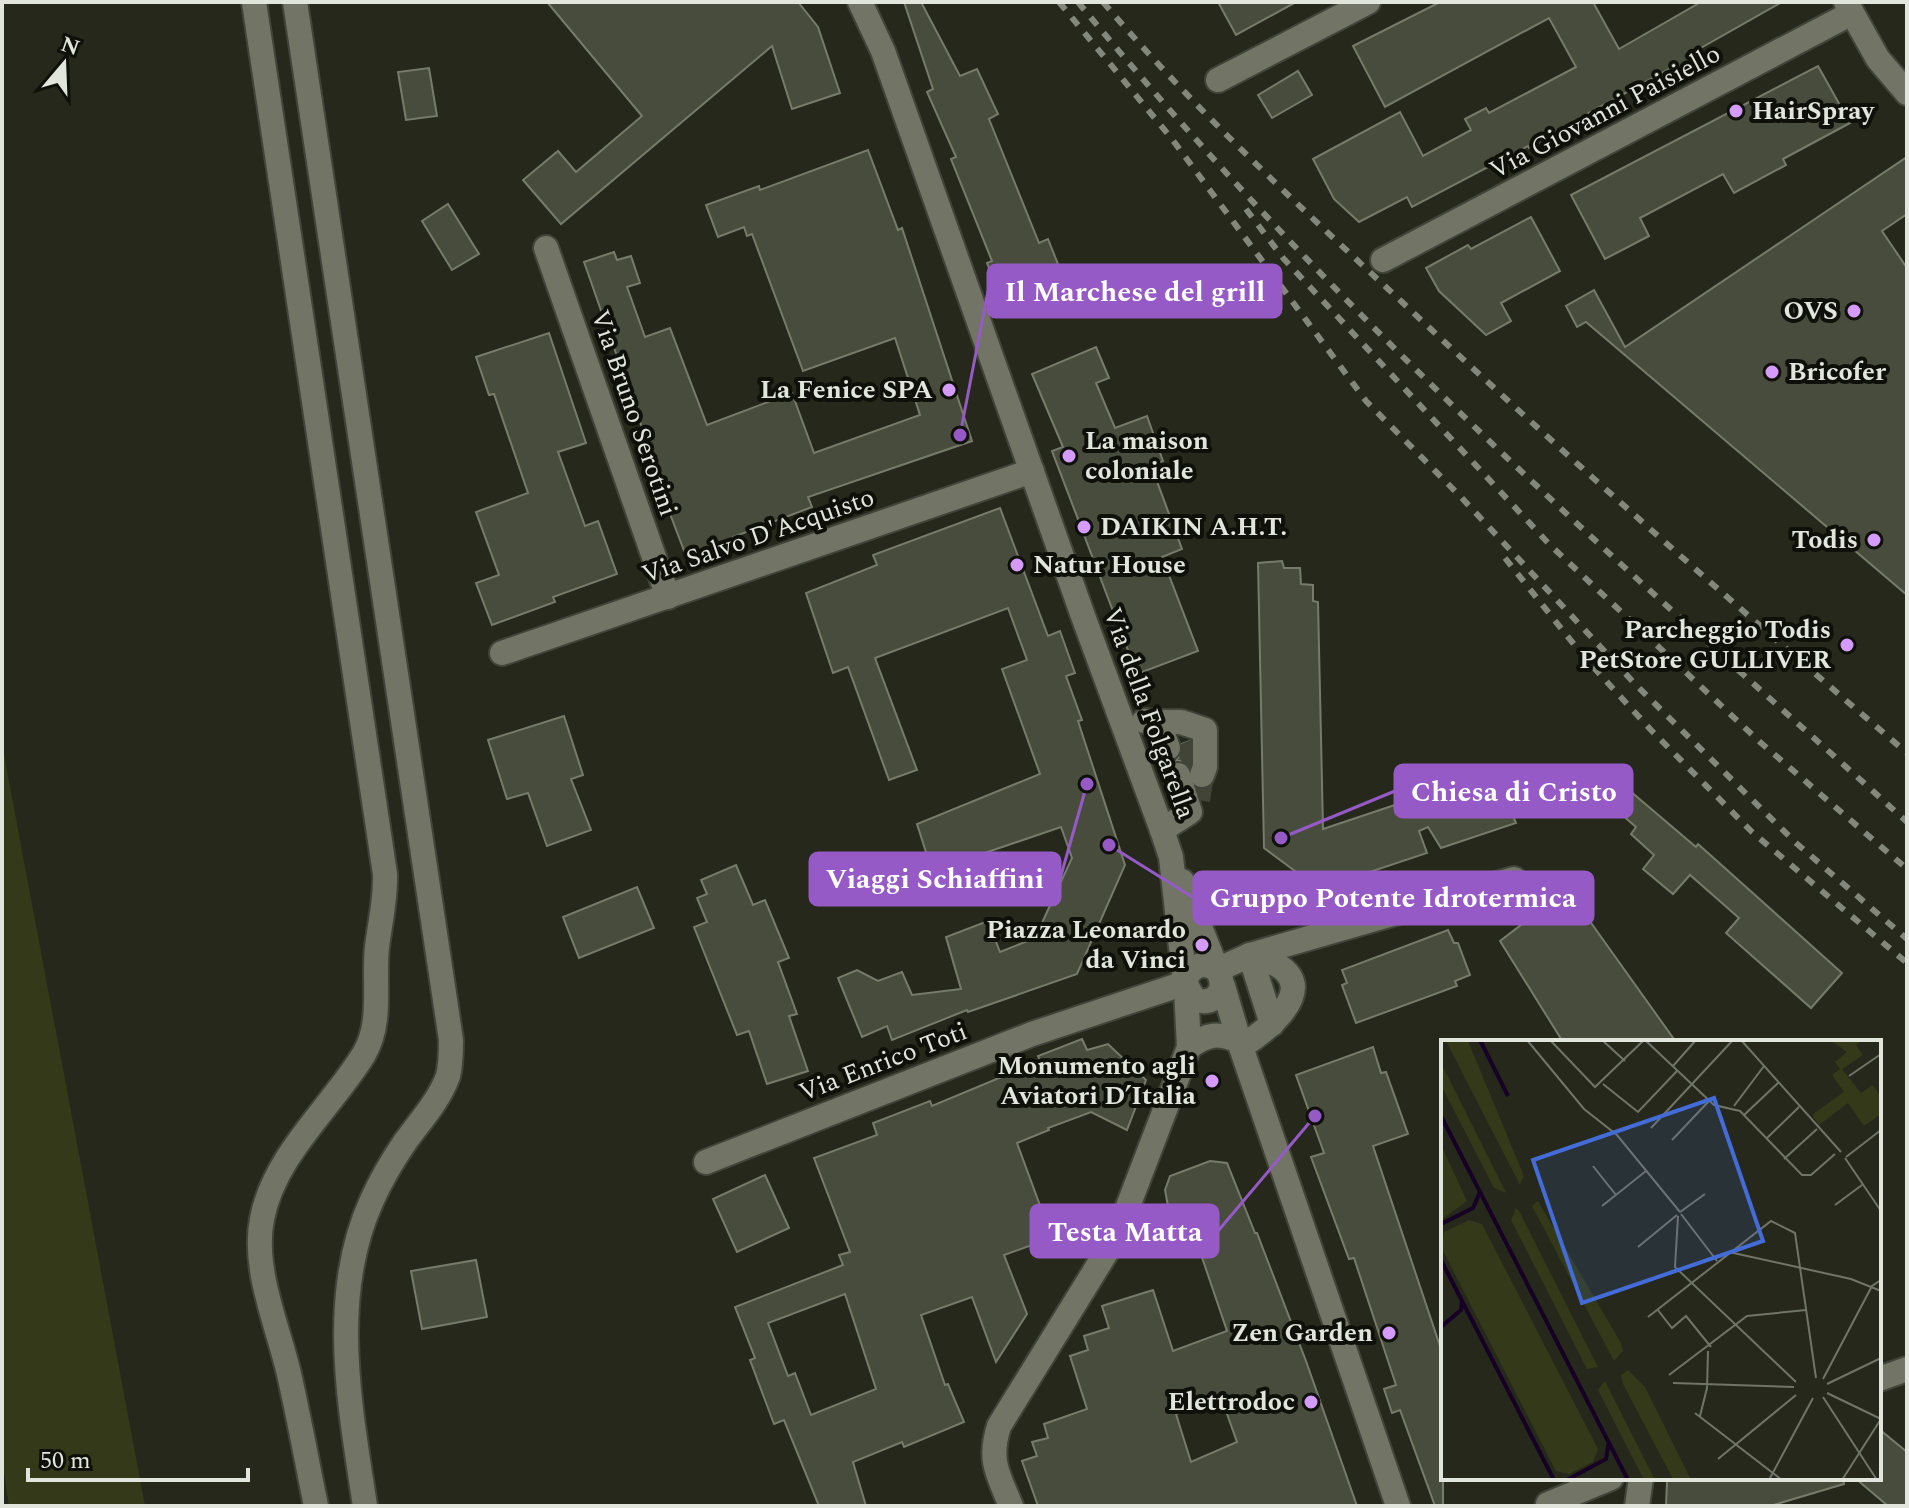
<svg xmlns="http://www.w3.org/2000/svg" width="1909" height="1508" font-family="Spectral,serif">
<rect width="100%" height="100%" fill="#25281a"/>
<!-- green -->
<polygon fill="#343a19" points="2,744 145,1506 9,1506 2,1458"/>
<!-- building -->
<g fill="#484c3d" stroke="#777b6b" stroke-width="2" fill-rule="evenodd">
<polygon points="547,2 798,2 818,27 840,93 792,109 772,46 561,224 523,180 558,151 576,172 642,116"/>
<polygon points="904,2 921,2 960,76 977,69 998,114 989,119 1039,243 1048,239 1069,292 1009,316 987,263 992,261 951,159 956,157 927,92 933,89"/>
<polygon points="1218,2 1296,2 1236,35"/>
<polygon points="1440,2 1593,2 1619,49 1701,2 1782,2 1692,53 1695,58 1672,71 1671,68 1574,121 1575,124 1529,148 1528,146 1412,207 1407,197 1359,222 1334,199 1313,159 1400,112 1423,156 1471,130 1465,119 1486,108 1489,113 1576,67 1549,18 1385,107 1353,46"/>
<polygon points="1818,66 1850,123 1783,159 1786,165 1734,193 1723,174 1640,218 1649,236 1605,259 1571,195"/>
<polygon points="429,68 437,116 406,120 398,72"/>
<polygon points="1298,71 1312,95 1272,118 1258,95"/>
<polygon points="868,150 898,230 902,228 972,441 808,497 812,507 733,537 736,544 688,561 667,506 661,509 636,443 646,439 584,262 614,252 617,260 631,256 640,283 627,287 645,337 670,328 707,425 792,393 814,453 920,415 895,338 803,371 752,234 747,236 744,227 718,237 706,205 759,186 760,190"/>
<polygon points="1907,157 1907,214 1882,231 1907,268 1907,595 1586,322 1577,327 1566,306 1594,290 1625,347"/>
<polygon points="448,204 479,254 452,270 422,221"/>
<polygon points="1531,217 1560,271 1501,303 1511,321 1486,335 1439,291 1426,268 1468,245 1471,249"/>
<polygon points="549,333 586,443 558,452 585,526 598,521 617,574 553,597 555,602 492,625 476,583 499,575 476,512 528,493 494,394 489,395 476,357"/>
<polygon points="1096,347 1109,378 1096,383 1115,428 1147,416 1163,461 1151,465 1182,549 1162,557 1198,651 1137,674 1052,451 1063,447 1032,374"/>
<polygon points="1000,508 1048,636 1060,631 1075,673 1066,676 1082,720 1078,721 1125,865 1077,974 968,1012 967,1010 892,1040 887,1026 862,1037 838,978 857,970 878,981 902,972 912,995 961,989 946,937 988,921 1000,952 1035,938 1072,858 1061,827 932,871 917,824 1040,774 1002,669 1027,660 1008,608 875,658 917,770 889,780 848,667 833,673 806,593 877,565 873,555"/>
<polygon points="1282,561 1284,568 1300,568 1301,584 1313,585 1313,601 1318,602 1323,829 1478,777 1506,800 1516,823 1441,848 1428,827 1419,831 1427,853 1319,889 1264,848 1258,563"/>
<polygon points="564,716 583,775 571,779 591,830 547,846 528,793 507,799 488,740"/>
<polygon points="1190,741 1190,764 1189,766 1182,761 1176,761 1183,751 1182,744"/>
<polygon points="1623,785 1696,847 1698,844 1842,973 1811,1008 1726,933 1739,918 1690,875 1673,894 1643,869 1654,855 1631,834 1636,827 1608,803"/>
<polygon points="736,865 753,905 765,900 789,958 778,962 797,1014 789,1016 808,1071 767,1084 749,1031 737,1035 694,927 707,922 697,898 707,894 701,880"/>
<polygon points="637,887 654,928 579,958 563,917"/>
<polygon points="1551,902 1584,913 1676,1042 1563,1042 1500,941"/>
<polygon points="1448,930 1454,943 1458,943 1470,975 1455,981 1457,986 1356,1023 1342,985 1347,983 1342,970"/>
<path d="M 1082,1039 L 1087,1050 L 1108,1044 L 1146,1080 L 1127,1130 L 1091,1112 L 1048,1128 L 1049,1130 L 1017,1143 L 1052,1238 L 1004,1255 L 1027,1314 L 996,1362 L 972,1297 L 921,1315 L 945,1385 L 948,1384 L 964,1422 L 904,1447 L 902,1442 L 853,1462 L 866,1506 L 819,1506 L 784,1420 L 774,1424 L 750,1360 L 755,1358 L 735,1307 L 843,1265 L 839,1255 L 850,1252 L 814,1158 L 877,1135 L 873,1123 L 930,1101 L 932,1106 L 1040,1061 L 1038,1056 ZM 845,1294 L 876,1389 L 811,1415 L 795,1373 L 788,1376 L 768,1323 Z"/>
<polygon points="1373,1047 1381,1073 1386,1072 1408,1134 1373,1146 1443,1355 1443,1506 1435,1506 1400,1410 1392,1413 1384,1389 1396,1385 1354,1258 1349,1259 1311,1157 1324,1153 1296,1075"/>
<path d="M 1210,1161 L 1227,1163 L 1255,1233 L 1257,1233 L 1306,1361 L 1357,1506 L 1038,1506 L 1022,1461 L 1037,1456 L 1032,1442 L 1048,1438 L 1044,1424 L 1087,1409 L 1070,1356 L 1088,1350 L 1084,1336 L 1109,1328 L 1102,1306 L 1153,1290 L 1173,1351 L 1227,1331 L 1190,1222 L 1172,1228 L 1165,1190 L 1170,1176 ZM 1222,1400 L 1237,1442 L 1191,1462 L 1176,1414 Z"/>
<polygon points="765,1175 789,1228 737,1252 713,1199"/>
<polygon points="476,1260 487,1317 422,1329 411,1271"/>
<polygon points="1879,1429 1907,1452 1907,1506 1888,1506 1855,1478 1879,1478"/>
<polygon points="1676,1478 1843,1478 1844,1484 1770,1506 1666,1506 1667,1481"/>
</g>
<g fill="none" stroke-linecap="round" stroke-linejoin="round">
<!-- minor-tunnel -->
<g stroke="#414437" stroke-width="24" stroke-dasharray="24 12" stroke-linecap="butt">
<polyline points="1186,742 1198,769"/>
<polyline points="1198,800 1202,775"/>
</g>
<!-- minor casing -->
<g stroke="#414439" stroke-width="28">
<g id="minor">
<path d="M 254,2 L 385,874 C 386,899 380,922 377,947 C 373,982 383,1022 364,1054 C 331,1108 274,1155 262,1219 C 252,1269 278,1326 289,1374 C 299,1418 307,1462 316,1506"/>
<path d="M 295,2 L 451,1040 C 451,1051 451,1064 448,1076 C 439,1101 420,1121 405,1142 C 392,1161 381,1180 372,1200 C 328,1296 350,1406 365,1506"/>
<polyline points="1846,2 1878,59 1907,93"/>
<polyline points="1218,80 1368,2"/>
<polyline points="546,248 668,597"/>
<polyline points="1383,260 1852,13"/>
<polyline points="502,653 1032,471"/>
<polyline points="1144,721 1158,722 1168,748"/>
<polyline points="1158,722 1181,722 1205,730 1205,767 1202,775"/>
<polyline points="1162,830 1190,812 1178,775"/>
<path d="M 1182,881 L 1217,970 C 1229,988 1215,1008 1194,999 L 1185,983 C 1189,966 1203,960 1217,970 L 1250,955 L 1514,879"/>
<polyline points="1250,955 1272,1024"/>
<polyline points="1223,986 1241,1047 1398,1506"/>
<path d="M 1189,1047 C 1207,1034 1218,1032 1239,1041"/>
<path d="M 1241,1047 C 1284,1019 1328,974 1250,955"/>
<polyline points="706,1162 1032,1034 1185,983 1171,857 1162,830 1083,616 883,51 860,2"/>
<polyline points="1879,1379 1907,1369"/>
<polyline points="1548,1504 1611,1478"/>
<path d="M 1011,1506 C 998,1474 988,1461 999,1426 L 1117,1235 L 1189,1047 L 1186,989"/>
<polyline points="1637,1506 1641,1478"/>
</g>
</g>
<!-- minor -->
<use href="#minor" stroke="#727565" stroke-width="24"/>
<!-- rail -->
<g stroke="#84877c" stroke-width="6" stroke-dasharray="10 10" stroke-linecap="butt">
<polyline points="1059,2 1172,139 1366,401 1460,496 1636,685 1796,843 1907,939"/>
<path d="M 1078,2 C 1220,175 1377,336 1540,489 C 1660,602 1785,711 1907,822"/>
<path d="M 1103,2 C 1195,110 1299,206 1402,302 C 1566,457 1736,606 1907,753"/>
<polyline points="1246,209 1283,258 1550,545 1760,742 1907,869"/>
<polyline points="1505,558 1584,657 1651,730 1752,832 1907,963"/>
</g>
</g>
<!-- markers -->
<g fill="#d59bfb" stroke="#0f100a" stroke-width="3">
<circle cx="1736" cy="111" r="8"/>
<circle cx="1854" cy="311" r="8"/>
<circle cx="1772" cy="372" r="8"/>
<circle cx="949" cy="390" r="8"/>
<circle cx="1069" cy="456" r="8"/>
<circle cx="1084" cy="527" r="8"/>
<circle cx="1874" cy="540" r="8"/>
<circle cx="1017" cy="565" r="8"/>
<circle cx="1847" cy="645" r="8"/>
<circle cx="1202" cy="945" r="8"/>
<circle cx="1212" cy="1081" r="8"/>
<circle cx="1389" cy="1333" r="8"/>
<circle cx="1311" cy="1402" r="8"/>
</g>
<g text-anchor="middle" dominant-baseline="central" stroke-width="8" stroke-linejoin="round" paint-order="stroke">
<!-- poi labels -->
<g font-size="26" font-weight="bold" fill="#e2e5dc" stroke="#0f100a" text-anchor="end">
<text x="1752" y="111" text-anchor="start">HairSpray</text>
<text x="1838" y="311">OVS</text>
<text x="1788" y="372" text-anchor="start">Bricofer</text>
<text x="933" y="390">La Fenice SPA</text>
<text x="1085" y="441" text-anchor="start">La maison<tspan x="1085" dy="30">coloniale</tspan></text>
<text x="1100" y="527" text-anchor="start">DAIKIN A.H.T.</text>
<text x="1858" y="540">Todis</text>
<text x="1033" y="565" text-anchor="start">Natur House</text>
<text x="1831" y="630">Parcheggio Todis<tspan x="1831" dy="30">PetStore GULLIVER</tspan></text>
<text x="1186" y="930">Piazza Leonardo<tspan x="1186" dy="30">da Vinci</tspan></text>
<text x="1196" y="1066">Monumento agli<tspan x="1196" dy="30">Aviatori D’Italia</tspan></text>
<text x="1373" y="1333">Zen Garden</text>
<text x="1295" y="1402">Elettrodoc</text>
</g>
<!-- street labels -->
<g font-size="26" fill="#e2e5dc" stroke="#0f100a">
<text transform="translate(1605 112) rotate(-28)">Via Giovanni Paisiello</text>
<text transform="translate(634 413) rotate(71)">Via Bruno Serotini</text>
<text transform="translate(758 536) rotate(-19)">Via Salvo D'Acquisto</text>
<text transform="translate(1149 713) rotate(70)">Via della Folgarella</text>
<text transform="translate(883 1062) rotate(-21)">Via Enrico Toti</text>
</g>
</g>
<!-- overview -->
<g transform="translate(1441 1040)">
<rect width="440" height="440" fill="#25281a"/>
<path d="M 389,0 L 421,0 L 415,5 L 422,15 L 401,29 L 420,53 L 432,45 L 440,57 L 440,74 L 423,86 L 407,63 L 378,85 L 373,78 L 372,74 L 403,52 L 391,35 L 399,29 L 394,22 L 406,12 ZM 5,1 L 27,1 L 83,136 L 79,145 ZM 0,23 L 65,153 L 53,148 L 0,45 ZM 0,105 L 26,161 L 0,180 ZM 97,161 L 180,303 L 182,311 L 173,321 L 91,166 ZM 75,168 L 78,171 L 157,327 L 146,329 L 70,180 ZM 28,180 L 41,184 L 157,409 L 152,422 L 128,434 L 115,431 L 0,207 L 3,192 ZM 187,330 L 204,347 L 250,440 L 232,439 L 182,344 L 180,335 ZM 164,341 L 214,440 L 203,440 L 157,350 Z" fill="#343a19"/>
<path fill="none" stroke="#170025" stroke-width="4" d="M 39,0 L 67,56M 0,76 L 187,440M 0,184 L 32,168 L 39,152M 0,220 L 113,440M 0,287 L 20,270 L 21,261M 126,440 L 165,419 L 168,401"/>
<path fill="none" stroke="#717468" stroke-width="2" d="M 86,0 L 143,69 L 176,95 L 239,172M 109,0 L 154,47 L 203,0M 161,0 L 184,21M 204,0 L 273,65 L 299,71 L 361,135 L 370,135 L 394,114M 300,0 L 400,112M 232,26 L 255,0M 408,36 L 440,14M 162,44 L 197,72 L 236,31M 293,66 L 323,26M 303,75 L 337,43M 210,88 L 292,0M 325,99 L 358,67M 231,100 L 268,61M 405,117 L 440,90M 404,118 L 440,171M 343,119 L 376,89M 152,126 L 175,155M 394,165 L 421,145M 161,166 L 205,131M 239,172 L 264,154M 240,174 L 276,221M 237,176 L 234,227 L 355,342M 197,207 L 236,175M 288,212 L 410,239 L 440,251M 216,269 L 231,288 L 245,276 L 270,307M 207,277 L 330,181 L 354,193 L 375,338M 228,335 L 306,276 L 365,270M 382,339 L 431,246 L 440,240M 232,343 L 353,347M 386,344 L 440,318M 386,353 L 440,379M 382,357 L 436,440M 254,373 L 341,440M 259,376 L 266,348 L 267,311M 277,419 L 355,355M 328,440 L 372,358M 401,440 L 440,379"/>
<path fill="#446cd9" fill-opacity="0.15" stroke="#446cd9" stroke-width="4" d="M 273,58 L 322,201 L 141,263 L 92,120 Z"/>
<rect width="440" height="440" fill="none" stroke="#e2e5dc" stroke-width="4"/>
</g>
<!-- callouts -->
<path fill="none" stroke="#955ac6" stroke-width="3" d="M960 435L988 291M1281 838L1395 791M1087 784L1060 879M1109 845L1194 898M1315 1116L1218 1231"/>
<g fill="#955ac6" stroke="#0f100a" stroke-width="3">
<circle cx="960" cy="435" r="8"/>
<circle cx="1281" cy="838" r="8"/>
<circle cx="1087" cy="784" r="8"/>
<circle cx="1109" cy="845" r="8"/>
<circle cx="1315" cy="1116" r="8"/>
</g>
<g fill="#955ac6" stroke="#955ac6" stroke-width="3">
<rect x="988" y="265" width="293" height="52" rx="8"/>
<rect x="1395" y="765" width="237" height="52" rx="8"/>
<rect x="810" y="853" width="250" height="52" rx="8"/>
<rect x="1194" y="872" width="399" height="52" rx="8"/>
<rect x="1031" y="1205" width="187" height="52" rx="8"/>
</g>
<g font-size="28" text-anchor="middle" font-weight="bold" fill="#fff">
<text x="1135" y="301">Il Marchese del grill</text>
<text x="1514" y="801">Chiesa di Cristo</text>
<text x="935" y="888">Viaggi Schiaffini</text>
<text x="1393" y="907">Gruppo Potente Idrotermica</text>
<text x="1125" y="1241">Testa Matta</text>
</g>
<!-- border -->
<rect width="1909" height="1508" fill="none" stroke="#e2e5dc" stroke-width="8"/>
<!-- north arrow -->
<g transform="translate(64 64) rotate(19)" stroke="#0f100a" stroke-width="6" paint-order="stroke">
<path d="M0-6L14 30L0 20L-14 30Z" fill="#e2e5dc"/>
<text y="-12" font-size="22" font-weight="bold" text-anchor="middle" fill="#e2e5dc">N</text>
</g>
<!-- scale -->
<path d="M28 1468v12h220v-12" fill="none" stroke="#e2e5dc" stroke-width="4"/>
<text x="40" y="1468" font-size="24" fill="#e2e5dc" stroke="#0f100a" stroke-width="6" paint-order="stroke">50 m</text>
</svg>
